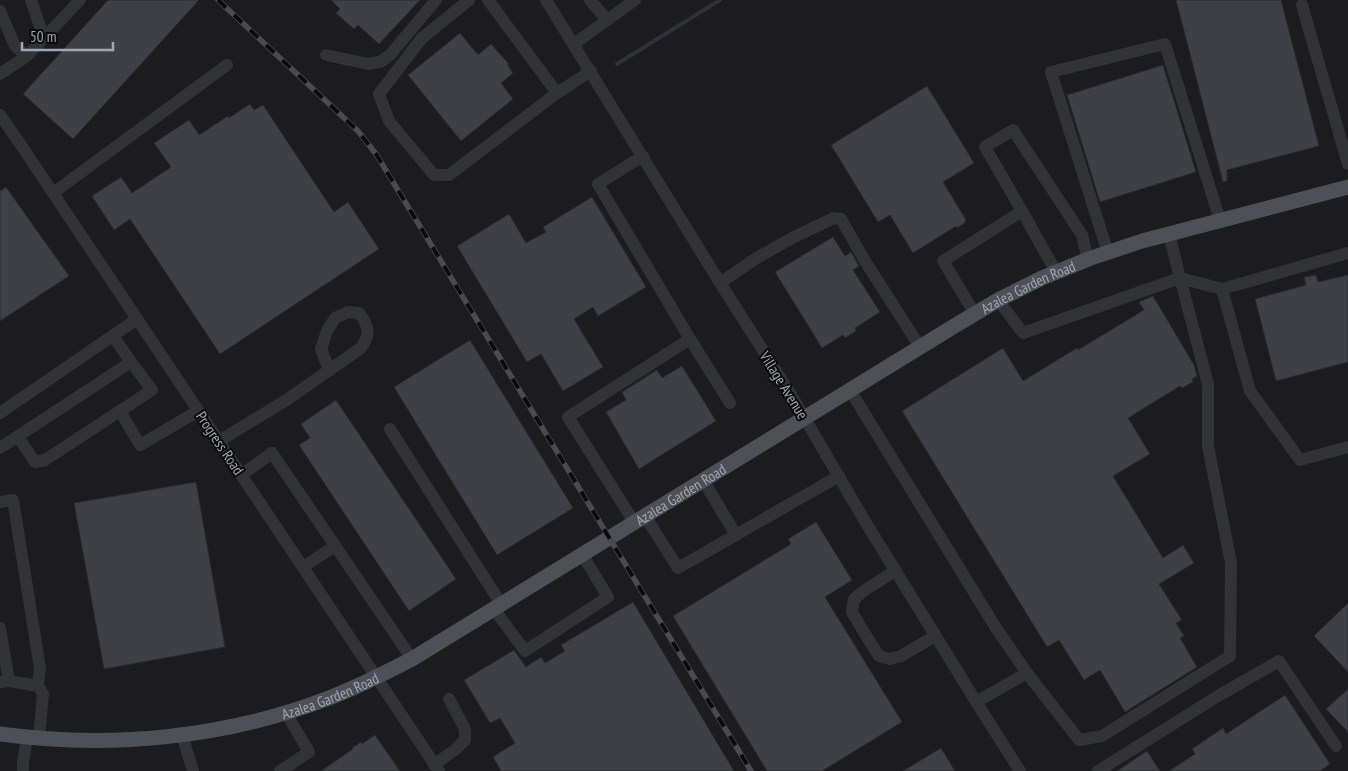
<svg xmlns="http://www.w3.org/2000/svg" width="1348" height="771" font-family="'PT Sans Narrow',sans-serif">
<rect width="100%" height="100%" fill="#101012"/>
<!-- built -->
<rect fill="#1c1c1f" x="0" y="0" width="1348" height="771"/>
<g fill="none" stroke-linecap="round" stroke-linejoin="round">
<!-- stream -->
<polyline stroke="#2a343a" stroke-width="4" points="617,64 720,0"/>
</g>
<!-- building -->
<g fill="#3f4045" stroke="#2a2a2e">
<polygon points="108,0 199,0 73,139 23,94"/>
<polygon points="331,0 420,0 379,44 358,25 354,29 336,13 340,9"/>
<polygon points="1176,0 1281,0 1319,146 1227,170 1227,181 1223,182"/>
<polygon points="460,33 478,55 491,44 508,63 508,66 513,73 501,83 513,99 461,141 408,75"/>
<polygon points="1163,65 1196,172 1100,202 1067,95"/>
<polygon points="927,86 974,163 943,182 966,220 965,221 966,222 957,228 956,226 913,253 890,215 878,222 831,145"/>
<polygon points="250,104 254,110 263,105 334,212 348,202 379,249 220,354 130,219 114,230 92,196 121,177 132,193 171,167 154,143 189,120 199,135 228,116 229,118"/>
<polygon points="6,187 69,276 0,321 0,191"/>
<polygon points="592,197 646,287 598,316 593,307 574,319 603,367 563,391 541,354 527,362 457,246 509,214 526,243 546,232 543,227"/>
<polygon points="833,237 845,256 851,252 859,266 853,270 880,312 855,328 856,331 845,338 843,335 822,348 775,272"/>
<polygon points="1316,275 1318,282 1348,275 1348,362 1276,381 1255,299 1306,285 1304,277"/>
<polygon points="1153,296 1194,365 1197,376 1192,379 1193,382 1182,388 1180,386 1128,418 1150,454 1113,476 1163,558 1183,545 1194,563 1159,584 1182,620 1176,623 1184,636 1180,638 1197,667 1125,712 1100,670 1084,680 1059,640 1047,647 902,411 1003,348 1023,381 1077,348 1078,350 1144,310 1139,302"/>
<polygon points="470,340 573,508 497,555 394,387"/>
<polygon points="682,366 716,421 639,469 606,412 626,400 622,392 657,370 662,378"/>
<polygon points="336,400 456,579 409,611 299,445 310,438 301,424"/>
<polygon points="196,482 225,647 104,669 74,503"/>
<polygon points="816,522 852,580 825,597 902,722 822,771 767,771 673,616 791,544 788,539"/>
<polygon points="633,602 734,771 501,771 493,757 515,743 500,718 490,723 464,680 514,650 526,667 541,657 545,663 565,651 561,645"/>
<polygon points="1348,603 1348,672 1314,636"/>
<polygon points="1348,689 1348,732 1326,709"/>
<polygon points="1285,695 1330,764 1320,771 1169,771 1195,754 1192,749 1223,728 1226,734"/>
<polygon points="375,735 400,771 321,771 353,749 352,748 361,742 362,744"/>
<polygon points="941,748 955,771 903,771"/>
<polygon points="1147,751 1160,771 1117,771"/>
</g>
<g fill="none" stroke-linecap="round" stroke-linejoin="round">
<!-- minor -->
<g stroke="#313337" stroke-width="12">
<polyline points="31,0 44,38"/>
<polyline points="469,0 422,38 379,94 389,121 434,175 449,175 557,93"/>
<polyline points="488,0 557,93 591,71"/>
<polyline points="546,0 717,278 790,393 866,523 980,708 1020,771"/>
<polyline points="590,0 607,20"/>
<polyline points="1302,5 1348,164"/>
<polyline points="0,11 15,46 27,56"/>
<polyline points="574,44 635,0"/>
<polyline points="326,55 368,64 380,62 390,55 436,0"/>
<polyline points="0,74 27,56 80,0"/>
<polyline points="0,115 21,145 439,771"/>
<polyline points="53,193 227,65"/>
<polyline points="1022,211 985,147 1013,130 1082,235 1088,260"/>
<polyline points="1169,234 1180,278 1222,289 1348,253"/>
<polyline points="1108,253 1051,72 1165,44 1220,220"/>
<polyline points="720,283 755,259 792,238 834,218 841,219 865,261 920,347"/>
<polyline points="1222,289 1250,391 1300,460 1348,447"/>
<polyline points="975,314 943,261 1022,211 1056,272"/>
<polyline points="690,339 730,403"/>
<polyline points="850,390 996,628 1027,673"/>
<polyline points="120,411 140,445 198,411"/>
<polyline points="0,413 137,319"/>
<polyline points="390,429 501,604"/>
<polyline points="18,437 35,462 45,460 152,390 131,362"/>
<path d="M 219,441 L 288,399 L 361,348 C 371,334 369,326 359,313 L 348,312 L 335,318 L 327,331 L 321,349 L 329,370"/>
<polyline points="0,448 131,362 113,336"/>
<polyline points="241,475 272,453 412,659"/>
<polyline points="703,480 736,535"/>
<polyline points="0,502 13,500 40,668 38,686"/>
<polyline points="645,516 678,568 839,476"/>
<polyline points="634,522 568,417 690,339 598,184 643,156"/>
<polyline points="303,567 335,546"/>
<polyline points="895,571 865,590 854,599 852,612 865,634 879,656 890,659 901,656 935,636"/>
<polyline points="494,609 525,651 608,597 582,554"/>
<polyline points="0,628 9,681"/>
<polyline points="0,682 9,681 38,686 43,694 39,738"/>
<polyline points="976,702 1027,673 1079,740 1102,736 1230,656 1231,563 1208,446 1208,384 1180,278 1023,333 998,300"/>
<polyline points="182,735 193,771"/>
<polyline points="434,765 456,749 465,740 465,729 449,699"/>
<polyline points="23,771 23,763 27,737"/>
<polyline points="280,771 309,752 286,713"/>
<polyline points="1098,771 1218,696 1279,661 1336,746"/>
</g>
<!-- major -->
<path stroke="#4d5056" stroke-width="15" id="s1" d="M 0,734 C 110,749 225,738 329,698 C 358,687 385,673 412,659 L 956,325 L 998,300 L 1042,278 L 1091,258 L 1142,241 L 1348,187"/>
<!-- rail casing -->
<g stroke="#484b50" stroke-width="5.5">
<polyline id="rail" points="218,0 358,131 376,154 751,771"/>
</g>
<!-- rail -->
<use href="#rail" stroke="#0b0b0d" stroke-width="4" stroke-dasharray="11" stroke-linecap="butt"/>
</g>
<g text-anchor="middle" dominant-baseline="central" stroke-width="4" stroke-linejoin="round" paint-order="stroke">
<!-- street labels -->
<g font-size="15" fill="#a1a8b3" stroke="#0b0b0d">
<text stroke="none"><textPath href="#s1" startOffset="1146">Azalea Garden Road</textPath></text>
<text transform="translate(784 385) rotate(58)">Village Avenue</text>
<text transform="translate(220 443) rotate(56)">Progress Road</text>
<text stroke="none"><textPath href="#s1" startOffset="741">Azalea Garden Road</textPath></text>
<text stroke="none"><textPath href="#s1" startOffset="336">Azalea Garden Road</textPath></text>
</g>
</g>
<!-- scale -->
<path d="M22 42v8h91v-8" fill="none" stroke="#a1a8b3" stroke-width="2.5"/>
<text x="30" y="42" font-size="15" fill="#a1a8b3" stroke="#0b0b0d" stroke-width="4" paint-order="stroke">50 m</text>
</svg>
